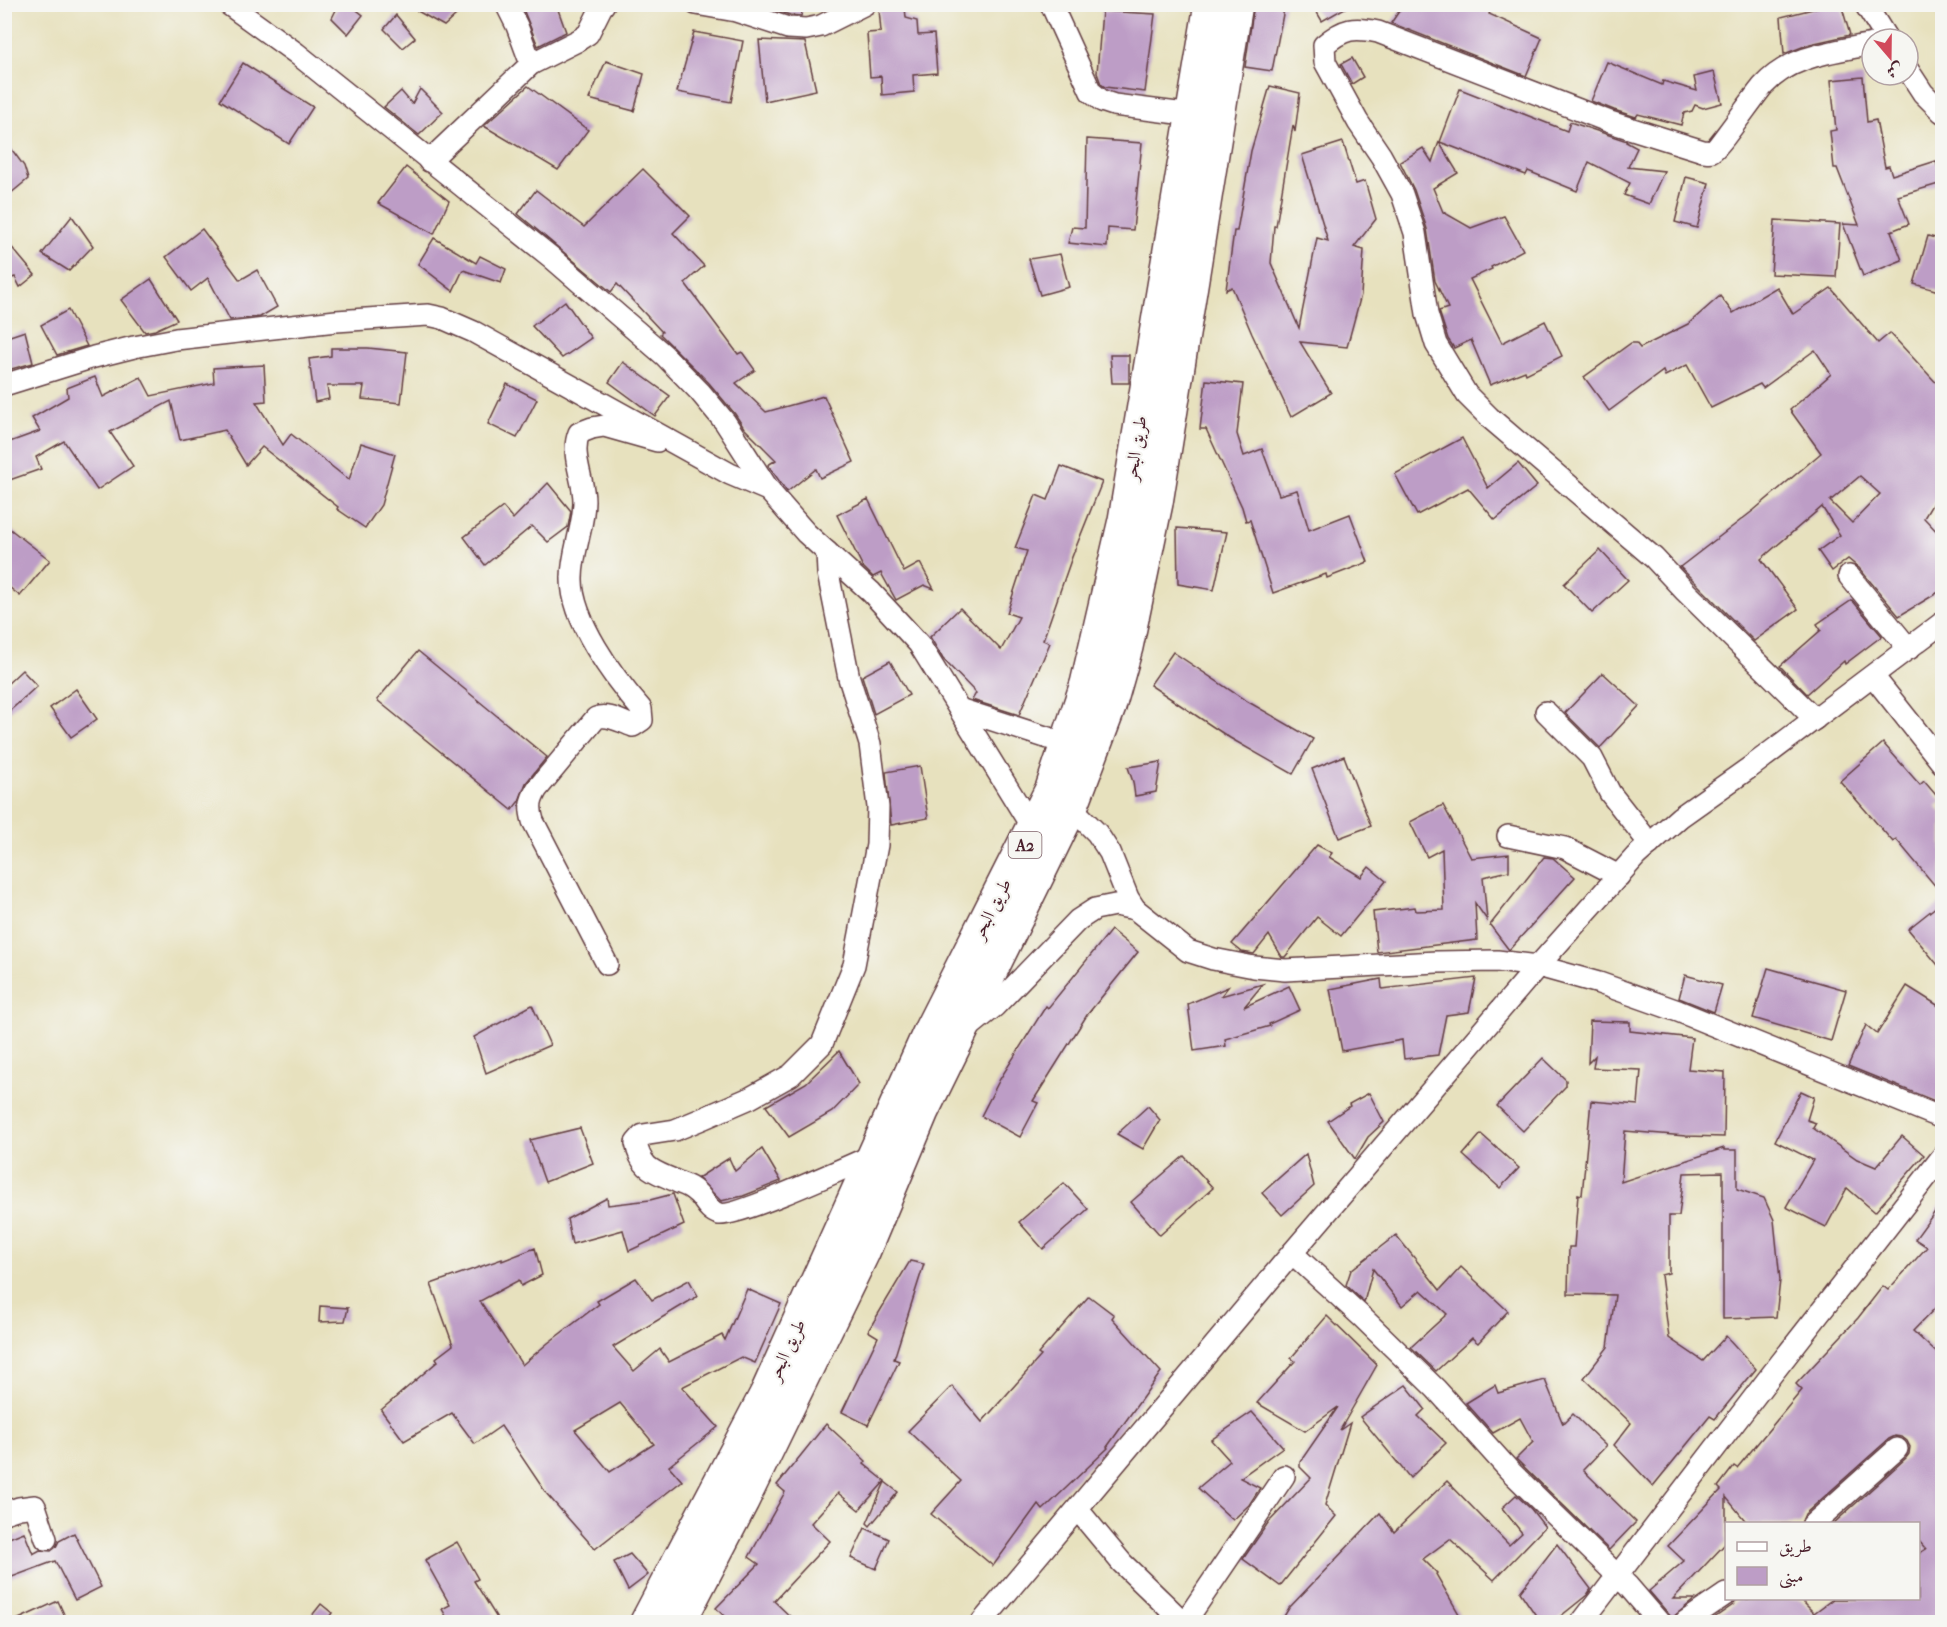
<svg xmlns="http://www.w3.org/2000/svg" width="1947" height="1627" font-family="'IM FELL French Canon',Amiri,serif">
<rect width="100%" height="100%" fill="#f6f6f2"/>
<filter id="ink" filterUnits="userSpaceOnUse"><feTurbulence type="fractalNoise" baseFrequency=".0167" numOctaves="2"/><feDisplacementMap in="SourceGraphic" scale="12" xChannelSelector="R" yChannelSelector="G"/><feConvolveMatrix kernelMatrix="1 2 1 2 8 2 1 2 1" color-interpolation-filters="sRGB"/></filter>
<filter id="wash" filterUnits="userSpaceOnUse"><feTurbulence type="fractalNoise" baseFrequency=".008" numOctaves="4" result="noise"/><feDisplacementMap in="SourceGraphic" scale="24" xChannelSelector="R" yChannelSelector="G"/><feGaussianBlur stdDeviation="1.35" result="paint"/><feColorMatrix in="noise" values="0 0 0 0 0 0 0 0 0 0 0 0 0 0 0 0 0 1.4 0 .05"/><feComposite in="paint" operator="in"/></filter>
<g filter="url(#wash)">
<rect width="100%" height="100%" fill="#e7e1be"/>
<g id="blocks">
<!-- building -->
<g fill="#bd9dc6" fill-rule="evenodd">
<polygon points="339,4 349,4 363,15 348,34 332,18"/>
<polygon points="405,4 468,4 444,26"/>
<polygon points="556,4 566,32 538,46 521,4"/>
<polygon points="757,4 804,4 801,16 790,15"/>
<polygon points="1254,4 1285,4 1272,71 1245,67"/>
<polygon points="1312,4 1352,4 1322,21"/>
<polygon points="1404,4 1473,4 1490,12 1489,14 1542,38 1526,76 1391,23"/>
<polygon points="1816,4 1841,4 1850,35 1810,44 1784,54 1781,17 1817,8"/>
<polygon points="905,7 906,18 917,21 918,35 934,34 937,73 913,75 914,92 882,95 881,76 870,77 867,33 881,32 879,9"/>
<polygon points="1102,11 1155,14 1145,92 1105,87 1101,84 1097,73"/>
<polygon points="396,15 415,38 403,48 384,29"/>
<polygon points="694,32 743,41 731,102 677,92"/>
<polygon points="759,40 805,42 816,90 765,101"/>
<polygon points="1352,58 1363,77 1352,84 1341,64"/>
<polygon points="606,61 644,74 634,111 589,99"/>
<polygon points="1607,62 1662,85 1663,81 1697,91 1694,77 1714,72 1722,103 1703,108 1695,105 1692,111 1684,113 1681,125 1638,114 1636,117 1614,110 1591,101"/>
<polygon points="243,63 313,107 289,144 220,100"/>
<polygon points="1863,77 1867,122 1876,120 1885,167 1889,166 1892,175 1936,161 1942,183 1898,196 1909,224 1891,231 1902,260 1863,276 1843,224 1859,225 1837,168 1834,168 1830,131 1836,130 1831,80"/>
<polygon points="528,86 588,130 558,170 484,126"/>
<polygon points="1270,86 1300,93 1295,132 1293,125 1276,226 1274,226 1271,263 1299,328 1317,238 1328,241 1302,155 1343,142 1356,184 1365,181 1376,219 1354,247 1364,250 1361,295 1347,347 1300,342 1331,393 1291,417 1252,334 1232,287 1226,290 1234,231 1237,231 1251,151"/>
<polygon points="420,89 443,112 419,135 384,107 401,91 412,104"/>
<polygon points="1460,89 1567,131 1570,122 1627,141 1626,142 1637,148 1628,167 1664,171 1649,204 1624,195 1630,183 1589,162 1577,191 1528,171 1526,175 1440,142"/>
<polygon points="4,139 24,166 28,179 4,199"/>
<polygon points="1087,139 1142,143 1133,230 1108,228 1107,247 1068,243 1072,227 1085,228"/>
<polygon points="1439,142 1458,173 1433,188 1443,212 1471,228 1504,216 1523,250 1491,267 1492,269 1470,279 1502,343 1545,321 1562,356 1526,374 1525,371 1490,385 1471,340 1454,348 1448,339 1439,311 1448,308 1435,281 1427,229 1414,190 1400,162 1423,148 1432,162"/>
<polygon points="406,167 449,201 434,234 378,203"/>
<polygon points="643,169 690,216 673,233 704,266 685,283 738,354 742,352 755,370 736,383 766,412 824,396 854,462 820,478 816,469 787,492 768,465 776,460 744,428 735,414 709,383 660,334 662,332 617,284 611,292 518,214 536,190 584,227"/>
<polygon points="1686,177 1709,183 1697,228 1675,222"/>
<polygon points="72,216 93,246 69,271 42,254"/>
<polygon points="1775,220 1840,224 1836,277 1771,274"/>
<polygon points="202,229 240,280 257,270 277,307 260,317 230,320 208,278 191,291 166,257"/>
<polygon points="1928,236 1942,240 1942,292 1914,284"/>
<polygon points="4,238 35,275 20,287 15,277 4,281"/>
<polygon points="434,238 476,263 480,256 506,269 501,283 463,270 453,291 418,264"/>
<polygon points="1060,254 1069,287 1040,295 1029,259"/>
<polygon points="151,279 177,320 155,330 145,332 121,300"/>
<path d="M 1777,287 L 1793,314 L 1831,288 L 1878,343 L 1890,333 L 1942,389 L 1942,488 L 1924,518 L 1942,537 L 1942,590 L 1899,616 L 1859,568 L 1848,559 L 1832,571 L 1818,551 L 1840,535 L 1822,507 L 1761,559 L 1798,609 L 1754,641 L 1680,567 L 1754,510 L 1821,453 L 1790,410 L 1831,374 L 1815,350 L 1763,388 L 1760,384 L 1711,408 L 1687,365 L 1665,376 L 1663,371 L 1609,411 L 1584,377 L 1631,343 L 1636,343 L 1640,348 L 1688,324 L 1720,296 L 1733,313 ZM 1860,476 L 1880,494 L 1852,523 L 1830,501 Z"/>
<polygon points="565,301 591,338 562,358 532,326"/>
<polygon points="68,310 87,346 57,355 41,325"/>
<polygon points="25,331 33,363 4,371 4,338"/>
<polygon points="331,348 368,348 407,352 401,403 362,399 364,386 327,386 329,399 315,402 309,359 331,356"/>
<polygon points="1110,355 1129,355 1129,383 1112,383"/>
<polygon points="623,362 670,396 655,416 609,382"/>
<polygon points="264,365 266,401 256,402 283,445 291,434 349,480 361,443 395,454 381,505 365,528 337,509 338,507 262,447 246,465 225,430 180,440 171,401 110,432 133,466 97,490 64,441 36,457 41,469 4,482 4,444 40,431 32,418 68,397 67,388 95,377 103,397 141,377 151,396 214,383 213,368"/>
<polygon points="1206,380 1243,384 1237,434 1244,456 1262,449 1279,495 1297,490 1309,530 1350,514 1368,562 1327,578 1326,574 1273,593 1250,520 1246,521 1242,507 1206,429 1200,429"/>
<polygon points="507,384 537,399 517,438 488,424"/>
<polygon points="1462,438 1488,488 1518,463 1537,486 1495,520 1468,488 1417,515 1395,474"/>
<polygon points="1061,466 1102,482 1072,557 1043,640 1050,643 1019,715 972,700 976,693 943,659 930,637 960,608 1001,650 1019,617 1007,613 1027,551 1015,548 1036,495 1048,500"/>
<polygon points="548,483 571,511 568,527 548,542 532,526 485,565 464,537 503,507 513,519"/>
<polygon points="868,499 904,572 920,563 934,589 924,585 896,600 881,573 873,577 863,567 837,515"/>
<polygon points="1177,528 1227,532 1214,590 1178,584"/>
<polygon points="10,529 50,560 20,596 4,583 4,536"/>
<polygon points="1600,550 1628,580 1592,613 1564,584"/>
<polygon points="1852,600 1882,636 1845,664 1844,661 1807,694 1780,666 1821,630 1817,624"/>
<polygon points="418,651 547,757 526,783 519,801 512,810 377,700"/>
<polygon points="1173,652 1245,700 1313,739 1293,774 1230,738 1150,685"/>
<polygon points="890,661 909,695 874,714 862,676"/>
<polygon points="22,670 37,686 4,716 4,687"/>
<polygon points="1603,673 1639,706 1600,748 1565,713"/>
<polygon points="76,689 97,719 71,737 50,708"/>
<polygon points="1883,743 1920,785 1924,781 1941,801 1936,806 1942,814 1942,894 1896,839 1893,842 1840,781"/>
<polygon points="1344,756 1371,826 1339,838 1312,769"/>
<polygon points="1161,762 1156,792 1135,796 1133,782 1128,767"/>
<polygon points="920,766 928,818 891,825 886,772"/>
<polygon points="1443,805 1471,858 1509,854 1509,871 1483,877 1487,920 1475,903 1477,940 1377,952 1373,912 1415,907 1416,911 1444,910 1442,849 1427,857 1410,822"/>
<polygon points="1317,845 1332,853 1329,857 1361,877 1369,867 1386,881 1341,936 1317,917 1285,957 1282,957 1269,935 1254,954 1242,952 1232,944"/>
<polygon points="1544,857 1553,858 1575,877 1509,950 1490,925"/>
<polygon points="1942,902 1942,970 1908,929"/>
<polygon points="1111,930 1138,952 1087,1015 1033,1101 1038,1103 1020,1137 981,1116 1000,1079 1046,1006 1048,1008"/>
<polygon points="1768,968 1846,990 1831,1041 1753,1018"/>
<polygon points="1685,975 1722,985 1714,1012 1679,998"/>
<polygon points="1476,978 1469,1012 1446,1015 1438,1055 1404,1059 1402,1040 1342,1051 1330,989 1381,979 1382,989"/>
<polygon points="1263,984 1244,1007 1289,986 1300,1010 1269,1024 1270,1026 1225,1039 1226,1046 1194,1051 1188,1004 1228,987 1221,996"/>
<polygon points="1907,986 1942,1008 1942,1104 1848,1066 1866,1025 1877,1034"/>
<polygon points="532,1005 550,1045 486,1073 474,1037"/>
<polygon points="1590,1021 1630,1022 1630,1031 1692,1038 1688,1069 1725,1072 1724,1137 1686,1136 1625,1131 1621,1182 1724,1148 1724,1150 1737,1150 1737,1189 1764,1198 1774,1220 1780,1280 1776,1317 1723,1319 1723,1172 1684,1173 1679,1216 1669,1216 1669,1273 1661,1275 1669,1338 1703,1361 1726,1336 1756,1369 1715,1419 1710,1416 1653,1486 1614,1445 1631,1423 1584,1378 1608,1347 1615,1295 1568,1294 1569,1247 1574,1247 1578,1194 1582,1195 1591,1101 1638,1105 1641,1070 1593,1068 1595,1056 1588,1063"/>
<polygon points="839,1051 859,1084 832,1112 789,1137 766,1106 806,1083"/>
<polygon points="1543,1058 1566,1080 1566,1086 1523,1131 1497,1106"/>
<polygon points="1801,1091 1814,1097 1807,1120 1816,1123 1813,1128 1857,1159 1876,1167 1902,1136 1924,1155 1875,1212 1847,1188 1826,1227 1786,1207 1813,1160 1775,1141"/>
<polygon points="1369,1093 1384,1122 1368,1137 1355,1159 1328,1121 1350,1106 1349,1104"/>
<polygon points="1148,1106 1160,1120 1143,1149 1117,1134"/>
<polygon points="580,1128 593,1163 545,1182 530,1140"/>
<polygon points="1481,1134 1519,1168 1500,1188 1463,1155"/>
<polygon points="762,1149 781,1181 743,1196 721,1201 698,1178 729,1158 735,1171"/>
<polygon points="1306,1154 1314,1186 1282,1215 1262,1193"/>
<polygon points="1184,1156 1213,1188 1160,1235 1131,1202"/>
<polygon points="1064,1183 1088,1209 1043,1249 1019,1222"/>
<polygon points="673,1194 684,1225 629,1251 623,1230 572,1244 567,1219 607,1198 608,1205 650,1200"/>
<polygon points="1942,1202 1942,1301 1913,1331 1942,1358 1942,1623 1707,1623 1733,1605 1738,1599 1800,1599 1814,1613 1833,1599 1918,1599 1918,1554 1926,1549 1918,1540 1918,1524 1833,1524 1906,1458 1909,1454 1910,1447 1907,1441 1902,1437 1895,1436 1889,1439 1805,1514 1801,1524 1748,1524 1726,1497 1726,1543 1673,1599 1695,1599 1672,1618 1649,1591 1684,1561 1668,1546 1721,1490 1718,1487 1734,1466 1737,1468 1802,1390 1796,1384 1858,1318 1883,1286 1888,1290 1927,1247 1915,1239"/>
<polygon points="1396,1235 1440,1290 1461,1267 1508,1311 1478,1343 1472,1338 1436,1371 1411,1347 1447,1314 1421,1290 1402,1306 1373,1269 1364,1302 1346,1285 1351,1270"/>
<path d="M 535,1248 L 542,1275 L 521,1286 L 519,1280 L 480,1301 L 522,1365 L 548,1343 L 599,1304 L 597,1301 L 636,1278 L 652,1300 L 689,1280 L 698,1296 L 613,1347 L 634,1371 L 660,1349 L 669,1362 L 722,1335 L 725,1340 L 747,1289 L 781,1304 L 755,1363 L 741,1357 L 682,1387 L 718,1427 L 669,1466 L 682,1481 L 595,1549 L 546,1493 L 501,1426 L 475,1444 L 452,1413 L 404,1441 L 381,1410 L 438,1361 L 436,1358 L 453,1345 L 431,1284 L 502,1259 L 502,1261 ZM 620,1403 L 654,1444 L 610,1472 L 575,1430 Z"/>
<polygon points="910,1261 924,1264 894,1359 899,1361 868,1425 842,1412 878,1337 868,1331"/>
<polygon points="1089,1296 1114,1315 1112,1318 1161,1372 1107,1447 1108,1448 1043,1510 1038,1504 993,1566 931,1514 961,1481 908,1431 952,1386 982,1422 1041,1356 1038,1354"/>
<polygon points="320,1306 348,1308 345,1321 319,1322"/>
<polygon points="1327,1316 1377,1365 1340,1430 1350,1423 1325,1505 1336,1516 1280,1586 1243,1559 1268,1523 1311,1478 1300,1467 1300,1462 1338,1407 1305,1431 1257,1403 1295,1361 1291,1358"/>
<polygon points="1545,1380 1563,1424 1573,1414 1606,1446 1583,1470 1636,1522 1609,1550 1516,1459 1533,1442 1520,1418 1493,1433 1466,1403 1495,1385 1498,1393"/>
<polygon points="1406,1385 1425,1409 1418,1416 1446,1443 1410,1478 1360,1417"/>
<polygon points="1252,1412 1283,1447 1240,1478 1260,1488 1249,1505 1233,1520 1198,1488 1230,1461 1211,1440"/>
<polygon points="826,1424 866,1461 864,1464 885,1481 859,1510 838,1493 811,1523 830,1541 774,1601 797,1623 731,1623 716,1608 759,1564 749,1557 785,1492 777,1485"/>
<polygon points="1447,1481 1509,1545 1522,1533 1502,1508 1516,1495 1531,1509 1545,1527 1494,1580 1450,1539 1423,1559 1437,1573 1436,1574 1459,1614 1444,1623 1280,1623 1289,1608 1380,1513 1394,1532"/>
<polygon points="885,1482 898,1492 870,1526 867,1523"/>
<polygon points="865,1528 889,1539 876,1569 851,1558"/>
<polygon points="24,1532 33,1554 40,1550 51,1551 56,1547 59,1541 74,1533 101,1587 75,1600 55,1561 4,1580 4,1540"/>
<polygon points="457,1542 478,1579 474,1581 500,1623 450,1623 442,1609 450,1605 425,1560"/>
<polygon points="1557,1544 1591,1589 1587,1595 1552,1623 1541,1623 1520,1592"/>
<polygon points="630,1554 648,1575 628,1590 614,1562"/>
<polygon points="58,1601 68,1623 10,1623"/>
<polygon points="321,1604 332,1613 325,1623 306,1623"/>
</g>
</g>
</g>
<g filter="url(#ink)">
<use href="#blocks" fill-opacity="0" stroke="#623c41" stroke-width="1.5"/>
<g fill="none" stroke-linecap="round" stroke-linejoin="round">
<!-- minor casing -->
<g stroke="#623c41" stroke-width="24">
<g id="minor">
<polyline points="228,4 296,53 552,258 664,355 700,392 725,422 770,492 806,533 871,592 919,644 1033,829"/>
<polyline points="506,4 517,26 531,64"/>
<polyline points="696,4 736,11 788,28 806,29 821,26 865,4"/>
<polyline points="1051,4 1091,92 1102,101 1114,105 1193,115"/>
<polyline points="1865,4 1887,39"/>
<polyline points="1908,70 1923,93 1942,112"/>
<polyline points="429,161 531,64 577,41 588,34 601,8 604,4"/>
<polyline points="4,385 94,357 134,347 176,339 336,321 428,315 442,318 474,332 730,474 770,491"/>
<path d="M 827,552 L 828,573 L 849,678 L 870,744 L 878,807 L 877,845 L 854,965 L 822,1044 L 791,1075 L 750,1098 L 704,1118 L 675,1130 L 643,1135 L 636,1143 C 642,1172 656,1171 680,1183 C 686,1185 692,1188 696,1192 C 705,1199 706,1210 719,1214 C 736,1218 851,1165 874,1155"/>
<polyline points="1849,576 1909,649"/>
<polyline points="1873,676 1942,763"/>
<polyline points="959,709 1067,744"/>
<polyline points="1546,712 1592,758 1610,793 1650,844"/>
<path d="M 1815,719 L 1685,591 L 1654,558 L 1490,418 L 1467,395 L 1436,344 L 1427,314 L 1415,233 L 1402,194 L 1381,156 L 1358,122 L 1325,62 L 1324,45 C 1344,28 1354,27 1378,32 L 1610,122 L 1703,151 C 1706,151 1709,152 1712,151 C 1718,149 1754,96 1763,86 C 1791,55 1833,52 1872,44"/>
<polyline points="1071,807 1097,833 1110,853 1128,898 1135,909 1188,951 1213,959 1254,967 1285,970 1437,962 1497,961 1538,966 1599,983 1678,1011 1942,1118"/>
<polyline points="1508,836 1565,848 1619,876"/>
<path d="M 607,964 L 533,821 C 529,807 530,801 537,789 L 596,718 C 608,713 621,722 633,726 L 642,720 L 641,709 C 614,678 571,620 572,578 C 572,552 584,527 584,501 C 584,478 570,455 579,433 L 592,428 L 604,426 L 657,441"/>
<polyline points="968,1028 995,1006 1078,920 1095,909 1115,905 1135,909"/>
<polyline points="1292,1253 1362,1317 1436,1389 1509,1470 1628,1586 1659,1622"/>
<polyline points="1078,1510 1122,1563 1183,1622"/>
<polyline points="4,1513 19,1508 35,1506 46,1539"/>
<polyline points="1813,1524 1897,1449"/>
<polyline points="982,1622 1292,1253 1538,966 1636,856 1680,817 1752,766 1942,623"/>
<polyline points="1185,1622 1284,1476"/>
<polyline points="1582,1622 1772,1374 1942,1157"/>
<polyline points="1685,1622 1726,1594"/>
</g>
</g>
<!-- trunk casing -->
<g stroke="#623c41" stroke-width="36">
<g id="trunk">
<polyline points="647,1622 767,1393 931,1029 1052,789 1087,684 1125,520 1211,4"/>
<polyline points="679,1622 742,1501 863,1252 922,1111 1071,807 1109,707 1126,647 1156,503 1236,4"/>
</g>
</g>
<!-- minor -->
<use href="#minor" stroke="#fff" stroke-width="21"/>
<!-- trunk -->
<use href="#trunk" stroke="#fff" stroke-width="33"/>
</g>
</g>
<g text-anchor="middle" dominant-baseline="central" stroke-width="4.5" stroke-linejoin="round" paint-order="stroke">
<!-- shield labels -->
<rect fill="#f6f6f2" stroke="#7e6067" stroke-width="1.5" x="1008.5" y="832" width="33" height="26" rx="4.5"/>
<g font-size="16" font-weight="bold" fill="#4a1f2b">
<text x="1025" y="845">A2</text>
</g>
<!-- street labels -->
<g font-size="18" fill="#4a1f2b" stroke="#f6f6f2">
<text transform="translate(1136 448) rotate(-81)">طريق البحر</text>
<text transform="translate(992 909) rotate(-63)">طريق البحر</text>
<text transform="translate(787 1350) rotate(-65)">طريق البحر</text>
</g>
</g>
<!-- margin -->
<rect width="1947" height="1627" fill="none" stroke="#f6f6f2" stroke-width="24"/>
<!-- legend -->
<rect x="1725" y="1522" width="195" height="78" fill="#f6f6f2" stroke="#b1a0a2" stroke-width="1.5"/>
<rect x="1737" y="1542" width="30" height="9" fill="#ffffff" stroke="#b1a0a2" stroke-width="1.5"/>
<text x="1779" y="1552" font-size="18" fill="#4a1f2b">طريق</text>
<rect x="1737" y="1567" width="30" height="18" fill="#bd9dc6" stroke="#b1a0a2" stroke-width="1.5"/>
<text x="1779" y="1582" font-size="18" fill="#4a1f2b">مبنى</text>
<!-- north arrow -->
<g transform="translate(1890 57) rotate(160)"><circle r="28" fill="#f6f6f2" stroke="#b1a0a2" stroke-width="1.5"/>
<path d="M0-4.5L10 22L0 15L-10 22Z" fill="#d1495b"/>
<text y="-9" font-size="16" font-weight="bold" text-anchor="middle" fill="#4a1f2b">ش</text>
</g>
</svg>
